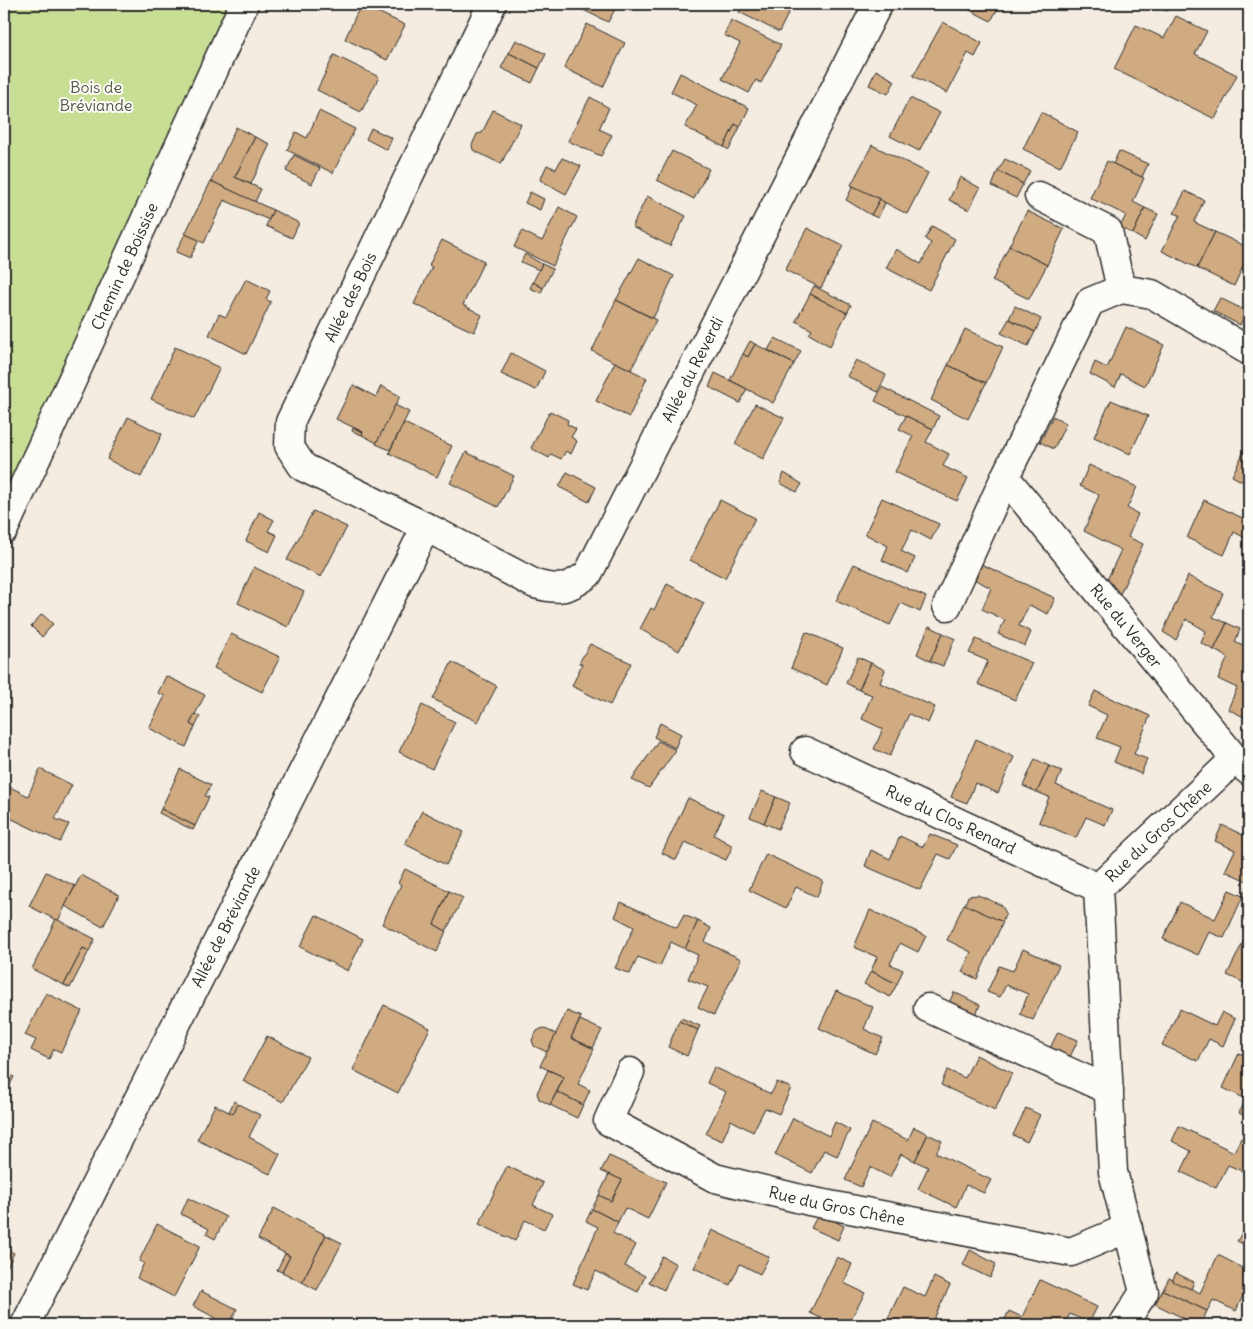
<svg xmlns="http://www.w3.org/2000/svg" width="1253" height="1329" font-family="Delius,sans-serif">
<rect width="100%" height="100%" fill="#f4ece0"/>
<filter id="ink" filterUnits="userSpaceOnUse"><feTurbulence type="fractalNoise" baseFrequency=".02" numOctaves="2"/><feDisplacementMap in="SourceGraphic" scale="10" xChannelSelector="R" yChannelSelector="G"/><feConvolveMatrix kernelMatrix="1 2 1 2 8 2 1 2 1" color-interpolation-filters="sRGB"/></filter>
<g filter="url(#ink)">
<!-- green -->
<polygon fill="#c7de94" stroke="#798460" points="4,4 243,4 4,501"/>
<!-- building -->
<g fill="#d0ab82" stroke="#2b2b2b">
<polygon points="361,4 405,25 387,60 345,39"/>
<polygon points="571,4 618,4 608,22"/>
<polygon points="743,4 793,4 779,32 739,12"/>
<polygon points="958,4 1000,4 991,21"/>
<polygon points="1153,4 1171,4 1167,11"/>
<polygon points="1176,16 1207,31 1195,54 1237,75 1215,119 1114,69 1136,25 1164,38"/>
<polygon points="731,20 781,45 761,83 756,80 749,93 722,79 740,43 724,35"/>
<polygon points="943,22 982,43 975,57 968,53 947,93 913,76"/>
<polygon points="587,24 625,43 603,87 564,68"/>
<polygon points="516,40 546,54 539,68 509,53"/>
<polygon points="509,53 539,68 532,83 501,68"/>
<polygon points="334,55 379,77 361,112 317,90"/>
<polygon points="876,70 895,81 888,94 869,85"/>
<polygon points="680,73 749,108 740,127 735,124 724,147 685,127 697,105 671,92"/>
<polygon points="590,97 609,108 599,129 612,135 601,156 568,141"/>
<polygon points="910,98 940,113 919,151 890,136"/>
<polygon points="493,110 521,124 501,164 473,150 472,145 477,134 482,133"/>
<polygon points="319,111 355,129 333,173 287,150 296,132 307,138"/>
<polygon points="1041,112 1078,132 1060,167 1023,149"/>
<polygon points="735,124 740,127 729,150 724,147"/>
<polygon points="236,127 255,137 235,177 261,189 255,202 211,181"/>
<polygon points="371,128 392,138 387,150 366,139"/>
<polygon points="255,137 270,144 251,184 235,177"/>
<polygon points="872,145 928,173 907,214 851,185"/>
<polygon points="672,151 709,169 694,199 657,180"/>
<polygon points="1119,151 1148,164 1142,177 1113,164"/>
<polygon points="294,155 320,168 312,184 286,171"/>
<polygon points="562,158 581,166 566,194 540,180 547,165 556,169"/>
<polygon points="1005,159 1030,171 1023,184 998,171"/>
<polygon points="1107,161 1144,178 1133,202 1145,208 1133,234 1120,227 1126,215 1090,198"/>
<polygon points="998,171 1023,184 1016,198 992,186"/>
<polygon points="960,177 980,188 969,210 949,200"/>
<polygon points="211,181 273,210 269,220 224,200 204,243 185,234"/>
<polygon points="853,186 880,199 871,215 846,200"/>
<polygon points="1185,191 1204,200 1194,222 1215,232 1197,268 1162,251 1180,215 1174,213"/>
<polygon points="530,192 544,199 540,210 525,203"/>
<polygon points="647,196 686,216 670,246 632,227"/>
<polygon points="880,199 885,203 878,218 871,215"/>
<polygon points="559,207 577,217 553,266 514,247 522,231 542,241"/>
<polygon points="1145,208 1158,214 1145,241 1133,234"/>
<polygon points="273,210 299,223 292,238 266,226"/>
<polygon points="1027,211 1064,229 1047,265 1009,246"/>
<polygon points="932,226 955,239 929,290 886,268 896,249 921,264 931,243 925,239"/>
<polygon points="807,228 843,246 821,288 785,270"/>
<polygon points="1215,232 1249,248 1249,253 1234,286 1197,268"/>
<polygon points="185,234 199,240 190,258 176,252"/>
<polygon points="442,240 484,261 463,305 482,315 474,332 414,304 432,267 429,265"/>
<polygon points="1009,246 1047,265 1029,299 992,281"/>
<polygon points="525,254 542,264 539,270 521,262"/>
<polygon points="639,258 674,276 653,318 616,300"/>
<polygon points="542,264 553,269 543,288 533,282"/>
<polygon points="246,279 270,291 266,299 271,302 246,354 209,335 219,314 226,317"/>
<polygon points="533,282 543,288 541,293 530,288"/>
<polygon points="814,286 851,305 847,313 810,294"/>
<polygon points="810,294 847,313 830,346 809,334 812,330 796,321"/>
<polygon points="1220,298 1246,311 1240,325 1213,311"/>
<polygon points="616,300 656,320 631,370 592,351"/>
<polygon points="1015,306 1041,319 1035,332 1009,319"/>
<polygon points="1009,319 1035,332 1028,346 1001,333"/>
<polygon points="1126,327 1164,345 1145,386 1121,374 1115,387 1090,374 1095,362 1107,368"/>
<polygon points="965,329 1003,347 986,383 948,365"/>
<polygon points="775,338 801,351 794,364 768,350"/>
<polygon points="750,341 755,344 748,357 743,354"/>
<polygon points="755,344 794,364 773,403 730,380 743,354 748,357"/>
<polygon points="175,347 220,368 194,419 151,399"/>
<polygon points="511,353 545,371 536,390 501,374"/>
<polygon points="856,360 886,375 878,392 847,376"/>
<polygon points="615,362 647,378 629,417 596,401"/>
<polygon points="948,365 986,383 968,419 931,400"/>
<polygon points="715,373 747,389 740,403 709,387"/>
<polygon points="353,385 376,397 381,386 400,396 377,443 362,435 363,432 336,419"/>
<polygon points="882,387 939,416 933,429 875,401"/>
<polygon points="1111,400 1148,416 1130,454 1094,437"/>
<polygon points="755,404 784,418 763,459 735,444"/>
<polygon points="395,405 409,412 390,450 376,444"/>
<polygon points="550,411 568,420 567,424 576,429 571,437 577,441 571,454 566,451 561,459 551,454 549,458 531,448"/>
<polygon points="906,416 933,429 926,442 949,454 943,466 968,478 957,501 895,472 913,436 899,429"/>
<polygon points="1053,416 1066,423 1054,449 1040,442"/>
<polygon points="128,417 162,434 141,477 107,459"/>
<polygon points="404,423 452,446 437,477 389,453"/>
<polygon points="353,428 363,432 362,435 352,431"/>
<polygon points="1247,445 1249,446 1249,485 1232,476"/>
<polygon points="466,452 514,476 498,507 450,483"/>
<polygon points="1089,465 1137,487 1127,508 1138,514 1128,537 1143,544 1120,594 1107,580 1121,550 1084,531 1099,495 1080,486"/>
<polygon points="567,472 596,487 589,502 559,487"/>
<polygon points="784,473 802,484 797,492 780,483"/>
<polygon points="882,498 939,524 931,540 912,530 901,551 915,558 908,573 882,560 888,546 865,534"/>
<polygon points="720,500 755,518 725,578 690,560"/>
<polygon points="1204,500 1249,521 1249,540 1234,532 1224,555 1187,538"/>
<polygon points="313,511 347,527 321,577 287,560"/>
<polygon points="259,512 274,520 268,531 277,535 269,552 246,541"/>
<polygon points="979,563 1055,598 1048,614 1029,605 1019,626 1031,632 1025,646 998,634 1005,620 982,609 991,588 972,578"/>
<polygon points="854,564 926,597 920,612 901,603 890,625 836,601"/>
<polygon points="254,567 304,592 288,627 238,603"/>
<polygon points="1249,575 1249,587 1245,585"/>
<polygon points="1188,576 1223,593 1213,617 1227,623 1214,650 1201,643 1206,631 1186,619 1176,640 1163,632"/>
<polygon points="667,584 704,603 679,651 640,629 651,608 654,610"/>
<polygon points="42,614 53,624 42,637 31,626"/>
<polygon points="1227,623 1240,629 1235,642 1249,649 1249,705 1244,717 1228,709 1237,688 1218,679 1228,657 1214,650"/>
<polygon points="929,626 943,633 930,661 917,654"/>
<polygon points="806,632 843,648 827,685 791,668"/>
<polygon points="943,633 955,639 943,666 930,661"/>
<polygon points="231,634 280,657 262,692 214,668"/>
<polygon points="976,639 1032,663 1015,700 978,684 988,661 969,653"/>
<polygon points="590,644 631,663 610,705 572,686 582,664 579,663"/>
<polygon points="858,657 871,663 859,690 846,683"/>
<polygon points="452,662 497,686 478,722 433,699"/>
<polygon points="871,663 885,670 880,683 935,707 928,723 909,714 890,756 874,749 883,729 862,719 872,695 859,690"/>
<polygon points="166,676 205,695 190,724 195,727 186,747 149,728 165,696 158,693"/>
<polygon points="1095,691 1150,716 1134,754 1147,759 1141,774 1114,762 1120,747 1097,738 1107,715 1088,706"/>
<polygon points="422,705 455,722 432,769 399,752"/>
<polygon points="195,714 200,717 195,727 190,724"/>
<polygon points="660,723 681,734 675,748 654,737"/>
<polygon points="976,739 1014,757 998,793 975,783 967,803 951,797"/>
<polygon points="658,741 676,750 649,788 632,780"/>
<polygon points="1035,759 1049,766 1037,792 1023,786"/>
<polygon points="1049,766 1062,771 1056,785 1112,810 1105,825 1086,817 1076,838 1039,822 1049,797 1037,792"/>
<polygon points="40,769 72,785 55,819 69,824 60,842 4,815 4,784 28,796"/>
<polygon points="180,769 211,785 205,796 209,797 195,826 161,809"/>
<polygon points="762,791 776,797 764,823 750,817"/>
<polygon points="776,797 790,803 778,829 764,823"/>
<polygon points="688,798 724,814 714,835 733,846 726,860 685,842 676,860 662,853"/>
<polygon points="161,809 195,826 193,830 159,813"/>
<polygon points="422,811 464,832 446,865 405,844"/>
<polygon points="1222,825 1249,838 1249,899 1243,896 1249,882 1225,871 1235,850 1215,841"/>
<polygon points="930,834 957,845 950,859 938,854 920,890 865,866 871,850 890,859 900,836 923,847"/>
<polygon points="766,854 823,881 817,897 796,887 786,908 749,890"/>
<polygon points="405,869 449,891 434,924 446,931 437,952 382,924 401,885 398,883"/>
<polygon points="46,872 75,886 58,921 29,906"/>
<polygon points="81,875 119,895 103,927 65,906"/>
<polygon points="1229,890 1243,896 1224,938 1209,932 1198,955 1163,939 1180,902 1215,919"/>
<polygon points="449,891 463,898 446,931 434,924"/>
<polygon points="978,895 1001,905 1006,913 1002,922 965,905 968,896"/>
<polygon points="621,902 677,928 684,915 698,921 685,949 671,942 660,966 638,957 630,974 615,968 634,927 615,917"/>
<polygon points="964,904 1003,922 977,979 962,972 971,952 947,940"/>
<polygon points="870,910 926,936 918,952 900,943 890,964 903,970 897,984 871,971 877,957 854,947"/>
<polygon points="316,915 363,939 348,971 300,947"/>
<polygon points="56,919 95,939 89,951 83,948 64,985 32,969"/>
<polygon points="698,921 711,928 705,942 741,959 714,1015 698,1007 708,987 688,979 698,955 685,949"/>
<polygon points="1245,938 1249,941 1249,985 1227,975"/>
<polygon points="83,948 89,951 70,988 64,985"/>
<polygon points="1023,949 1059,965 1033,1020 1020,1014 1028,994 1006,985 1000,997 987,992 999,966 1013,971"/>
<polygon points="871,971 897,984 890,997 864,984"/>
<polygon points="1249,988 1249,1003 1244,1001"/>
<polygon points="836,991 873,1007 864,1029 883,1038 875,1054 819,1028"/>
<polygon points="954,992 980,1005 974,1019 947,1007"/>
<polygon points="46,993 82,1011 61,1052 54,1049 49,1059 31,1050 36,1040 25,1035"/>
<polygon points="384,1005 430,1028 398,1093 353,1070"/>
<polygon points="1180,1009 1215,1026 1222,1012 1235,1019 1223,1046 1209,1039 1198,1061 1162,1045"/>
<polygon points="567,1011 581,1017 571,1038 594,1049 578,1084 590,1090 583,1105 557,1092 564,1077 540,1066"/>
<polygon points="681,1018 700,1026 698,1030 679,1021"/>
<polygon points="580,1020 602,1030 593,1048 571,1038"/>
<polygon points="679,1021 698,1030 687,1056 668,1047"/>
<polygon points="543,1028 556,1034 547,1052 534,1046 532,1040 537,1031"/>
<polygon points="1058,1032 1078,1040 1069,1059 1049,1050"/>
<polygon points="267,1036 308,1057 283,1102 243,1081"/>
<polygon points="1239,1053 1249,1057 1249,1118 1239,1113 1246,1099 1223,1088"/>
<polygon points="976,1055 1012,1073 995,1110 941,1085 947,1070 965,1078"/>
<polygon points="714,1067 771,1094 777,1082 791,1088 779,1114 765,1108 753,1132 731,1120 722,1141 706,1134 726,1092 707,1083"/>
<polygon points="548,1070 564,1077 550,1105 539,1099 537,1093"/>
<polygon points="4,1072 14,1077 4,1096"/>
<polygon points="557,1092 583,1105 577,1118 550,1105"/>
<polygon points="234,1101 238,1104 233,1114 229,1112"/>
<polygon points="238,1104 260,1115 249,1137 280,1154 270,1174 197,1140 215,1105 233,1114"/>
<polygon points="1026,1108 1040,1115 1027,1142 1013,1135"/>
<polygon points="793,1118 829,1136 835,1122 850,1130 837,1156 824,1150 812,1173 775,1155"/>
<polygon points="872,1123 908,1140 914,1127 928,1134 915,1161 901,1154 890,1177 870,1167 861,1187 845,1180"/>
<polygon points="1179,1126 1234,1152 1241,1138 1249,1143 1249,1157 1242,1171 1228,1165 1216,1188 1181,1172 1191,1151 1172,1141"/>
<polygon points="928,1134 942,1141 936,1153 991,1180 984,1193 966,1185 956,1207 918,1189 928,1167 915,1161"/>
<polygon points="609,1156 666,1182 648,1219 625,1208 618,1222 592,1209 599,1195 611,1201 622,1180 601,1171"/>
<polygon points="507,1166 543,1183 533,1205 552,1214 544,1229 525,1220 515,1241 479,1224"/>
<polygon points="609,1174 622,1180 611,1201 599,1195"/>
<polygon points="188,1198 226,1217 215,1239 206,1234 209,1229 181,1214"/>
<polygon points="274,1208 326,1235 302,1282 282,1272 290,1256 258,1239"/>
<polygon points="592,1209 618,1222 613,1233 636,1245 625,1266 645,1276 638,1292 596,1271 587,1290 573,1284 598,1227 586,1221"/>
<polygon points="819,1213 844,1226 838,1240 811,1228"/>
<polygon points="157,1224 200,1246 174,1297 137,1278 144,1263 139,1261"/>
<polygon points="1245,1228 1249,1230 1249,1247 1237,1241"/>
<polygon points="712,1230 769,1257 760,1274 740,1264 730,1285 694,1268"/>
<polygon points="326,1235 342,1243 317,1290 302,1282"/>
<polygon points="4,1248 14,1253 4,1274"/>
<polygon points="970,1250 996,1264 990,1278 963,1265"/>
<polygon points="285,1254 290,1256 282,1272 277,1270"/>
<polygon points="1218,1255 1249,1271 1249,1282 1236,1311 1213,1300 1207,1311 1163,1290 1169,1278 1200,1293"/>
<polygon points="662,1256 676,1264 664,1290 649,1282"/>
<polygon points="837,1257 852,1264 844,1283 865,1293 848,1325 836,1325 810,1313"/>
<polygon points="1176,1273 1194,1282 1191,1289 1172,1281"/>
<polygon points="934,1277 950,1285 931,1325 885,1324 903,1287 925,1297"/>
<polygon points="1040,1280 1097,1307 1089,1323 1070,1314 1064,1325 1003,1323 1009,1311 1022,1317"/>
<polygon points="1163,1290 1207,1311 1201,1325 1184,1325 1187,1320 1155,1304"/>
<polygon points="201,1291 237,1309 229,1325 193,1306"/>
</g>
<g fill="none" stroke-linecap="round" stroke-linejoin="round">
<!-- minor casing -->
<g stroke="#2b2b2b" stroke-width="31">
<g id="minor">
<path id="s1" d="M 492,4 L 290,422 L 289,446 L 303,467 L 426,527 L 535,584 C 560,591 568,589 588,574 L 878,4"/>
<polyline points="1039,196 1108,231 1121,289"/>
<path id="s2" d="M 1249,351 L 1152,294 L 1121,289 L 1090,302 L 1005,477 L 1235,759 L 1249,771"/>
<path id="s3" d="M 4,529 L 244,4"/>
<polyline points="947,606 1005,477"/>
<path id="s4" d="M 805,751 L 1098,888"/>
<polyline points="928,1008 1109,1090"/>
<path id="s5" d="M 630,1072 L 608,1121 L 715,1178 L 809,1201 L 1071,1252 L 1128,1228"/>
<path id="s6" d="M 25,1325 L 426,527"/>
<path id="s7" d="M 1123,1325 L 1144,1292 L 1113,1172 L 1098,888 L 1235,759"/>
</g>
</g>
<!-- minor -->
<use href="#minor" stroke="#fdfcf7" stroke-width="28"/>
</g>
</g>
<g text-anchor="middle" dominant-baseline="central" stroke-width="4" stroke-linejoin="round" paint-order="stroke">
<!-- park labels -->
<g font-size="16" fill="#525845" stroke="#fdfcf7">
<text x="96" y="87">Bois de<tspan x="96" dy="18">Bréviande</tspan></text>
</g>
<!-- street labels -->
<g font-size="16" fill="#2b2b2b" stroke="#fdfcf7">
<text stroke="none"><textPath href="#s3" startOffset="289">Chemin de Boissise</textPath></text>
<text transform="translate(350 297) rotate(-64)">Allée des Bois</text>
<text stroke="none"><textPath href="#s1" startOffset="1060">Allée du Reverdi</textPath></text>
<text stroke="none"><textPath href="#s2" startOffset="564">Rue du Verger</textPath></text>
<text stroke="none"><textPath href="#s4" startOffset="161">Rue du Clos Renard</textPath></text>
<text stroke="none"><textPath href="#s7" startOffset="530">Rue du Gros Chêne</textPath></text>
<text stroke="none"><textPath href="#s6" startOffset="446">Allée de Bréviande</textPath></text>
<text stroke="none"><textPath href="#s5" startOffset="300">Rue du Gros Chêne</textPath></text>
</g>
</g>
<!-- margin -->
<rect width="1253" height="1329" fill="none" stroke="#fdfcf7" stroke-width="20"/>
<rect x="10" y="10" width="1233" height="1309" fill="none" stroke="#2b2b2b" stroke-width="2" filter="url(#ink)"/>
</svg>
